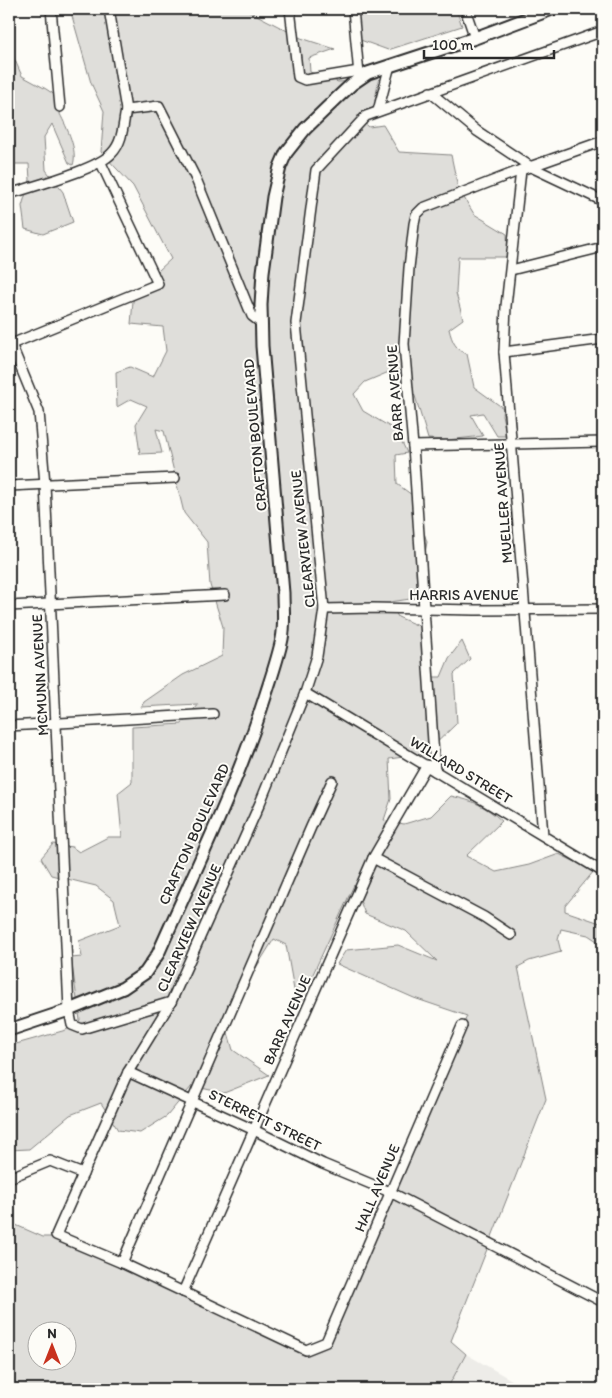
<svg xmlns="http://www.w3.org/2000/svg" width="612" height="1398" font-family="Itim,sans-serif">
<rect width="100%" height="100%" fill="#fdfcf7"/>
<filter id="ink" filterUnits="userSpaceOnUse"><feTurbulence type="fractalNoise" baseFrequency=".02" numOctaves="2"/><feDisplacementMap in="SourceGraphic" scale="10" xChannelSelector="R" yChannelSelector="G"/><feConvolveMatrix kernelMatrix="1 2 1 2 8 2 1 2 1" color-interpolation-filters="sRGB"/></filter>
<g filter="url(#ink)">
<!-- built -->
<polygon fill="#edece8" points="466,1354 522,1386 523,1389 447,1389"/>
<!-- green -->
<g fill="#dfdeda" stroke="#858482" fill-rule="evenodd">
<path d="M 70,9 L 245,9 L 301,38 L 335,49 L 309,58 L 310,72 L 338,82 L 367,80 L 379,76 L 375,101 L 398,104 L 357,116 L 369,127 L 383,125 L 399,152 L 451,155 L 458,188 L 474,214 L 507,234 L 508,257 L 458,257 L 456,293 L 463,319 L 449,329 C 452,341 455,349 467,354 L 474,387 L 503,408 L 502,415 L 507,436 L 497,436 L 483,413 L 471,415 L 483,436 L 447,440 L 428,439 L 415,396 L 396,369 L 365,382 L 354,394 L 363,411 L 397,431 L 407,453 L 396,455 L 397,484 L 412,495 L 427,542 L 417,598 L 390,602 L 398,617 L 421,627 L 424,677 L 441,677 L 449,658 L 462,641 L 470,659 L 454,674 L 457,723 L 425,754 L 389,759 L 391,799 L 384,820 L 404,824 L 431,816 L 451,796 C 474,801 484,805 502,821 L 466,856 L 496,872 L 529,865 L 559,854 L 594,871 L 565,906 L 565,911 L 603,924 L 603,945 L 588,935 L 561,929 L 558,940 L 561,952 L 529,961 L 518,967 L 546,1099 L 451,1341 L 466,1354 L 447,1389 L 9,1389 L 9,1222 L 43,1237 L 58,1237 L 312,1349 L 328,1337 L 467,1016 L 414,998 L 337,964 L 346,950 L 398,945 L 437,961 L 406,931 L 365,914 L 354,885 L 301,1000 L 294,990 L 286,945 L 274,939 L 224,1019 L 233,1050 L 269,1075 L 224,1093 L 192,1086 L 167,1116 L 140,1133 L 118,1130 L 101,1103 L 70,1115 L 29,1149 L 9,1150 L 9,1046 L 66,1030 L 80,1020 L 71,958 L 82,957 L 79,941 L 120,925 L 114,900 L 96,886 L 51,875 L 41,858 L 53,844 L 72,847 L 79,852 L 108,837 L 122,837 L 118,793 L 132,782 L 132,727 L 182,724 L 198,704 L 141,707 L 144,702 L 183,675 L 222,656 L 223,627 L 210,585 L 207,542 L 184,513 L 164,431 L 156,429 L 162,453 L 140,454 L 136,424 L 147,406 L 131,399 L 117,407 L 116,372 L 130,367 L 153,377 L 166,351 L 163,327 L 131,324 L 133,301 L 159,270 L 171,259 L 133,186 L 101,152 L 104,111 L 91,83 ZM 38,1330 L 68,1330 L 68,1360 L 38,1360 Z"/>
<polygon points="349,9 456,9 462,26 388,50 352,37"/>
<path d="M 9,47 L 22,76 L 46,89 L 64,101 L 60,114 C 67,128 78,150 73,165 L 69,163 L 52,124 L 44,137 L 46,170 L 63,192 L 73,222 L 43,234 L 25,229 L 22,206 L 30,180 L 29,164 L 9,164 Z"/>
</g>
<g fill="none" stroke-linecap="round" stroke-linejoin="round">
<!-- street casing -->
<g stroke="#2b2b2b" stroke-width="12">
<g id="street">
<polyline points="51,9 60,107"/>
<polyline points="109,9 126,110"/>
<polyline points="290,9 298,77 305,80 359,71"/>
<polyline points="353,9 359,75"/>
<polyline points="465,9 475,38"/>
<polyline points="430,92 477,131 531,167 603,201"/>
<polyline points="378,111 390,65"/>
<polyline points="521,170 506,306 504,352 543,835"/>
<path d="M 9,194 C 33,186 97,170 112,153 C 123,142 123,124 126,110 L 159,106 L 196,179 L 252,316 L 261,323"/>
<polyline points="511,270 603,247"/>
<polyline points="11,344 39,412 45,484 69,1010 72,1025 82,1029 171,1002"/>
<polyline points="9,345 158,284 101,163"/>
<polyline points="504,352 603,339"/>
<polyline points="413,446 603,442"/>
<polyline points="9,486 175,478"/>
<polyline points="9,606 225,595"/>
<polyline points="324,609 373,608 475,610 603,609"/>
<polyline points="305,693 603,872"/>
<polyline points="9,726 213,714"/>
<polyline points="435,771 413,446 404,344 409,268 414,224 416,215 423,208 521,170 603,141"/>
<polyline points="373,858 484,917 511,935"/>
<polyline points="462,1026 326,1342 306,1350 122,1263 56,1235 128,1072 171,1002 260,803 305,693 317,656 324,609 296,323 316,170 366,116 603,31"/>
<polyline points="128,1072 254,1130 323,1164 390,1192 603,1302"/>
<polyline points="9,1178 50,1161 83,1174"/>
<polyline points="122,1263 311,827 332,781"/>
<polyline points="183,1292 373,858 427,765"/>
</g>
</g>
<!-- secondary casing -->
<g stroke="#2b2b2b" stroke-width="15">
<path id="secondary" d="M 9,1030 L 69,1010 L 123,988 L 145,973 L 158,954 C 195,870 237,786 265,697 C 271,678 278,658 282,639 C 285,624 283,608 283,593 L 262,346 L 261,305 L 263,272 L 273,197 L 280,167 L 286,153 L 305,129 L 336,99 L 352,84 L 368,73 L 475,38 L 552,9"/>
</g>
<!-- street -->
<use href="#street" stroke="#fdfcf7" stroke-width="9"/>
<!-- secondary -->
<use href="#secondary" stroke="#fdfcf7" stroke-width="11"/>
</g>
</g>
<g text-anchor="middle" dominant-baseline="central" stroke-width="4" stroke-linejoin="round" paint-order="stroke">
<!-- street labels -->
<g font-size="15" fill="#2b2b2b" stroke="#fdfcf7">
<text transform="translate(395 393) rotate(-94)">BARR AVENUE</text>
<text transform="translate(255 435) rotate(-95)">CRAFTON BOULEVARD</text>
<text transform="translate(503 503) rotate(-94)">MUELLER AVENUE</text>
<text transform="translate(303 539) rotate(-96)">CLEARVIEW AVENUE</text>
<text x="464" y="595">HARRIS AVENUE</text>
<text transform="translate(40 675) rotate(-93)">MCMUNN AVENUE</text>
<text transform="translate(461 770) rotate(31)">WILLARD STREET</text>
<text transform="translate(194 834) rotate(-66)">CRAFTON BOULEVARD</text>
<text transform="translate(189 928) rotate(-66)">CLEARVIEW AVENUE</text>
<text transform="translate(287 1020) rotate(-66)">BARR AVENUE</text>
<text transform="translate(265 1120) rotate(26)">STERRETT STREET</text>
<text transform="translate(377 1188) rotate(-67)">HALL AVENUE</text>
</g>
</g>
<!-- margin -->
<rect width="612" height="1398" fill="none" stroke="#fdfcf7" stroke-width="30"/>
<rect x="15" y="15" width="582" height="1368" fill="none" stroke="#2b2b2b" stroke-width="2" filter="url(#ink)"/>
<!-- north arrow -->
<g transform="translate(52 1346)"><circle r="24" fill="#fdfcf7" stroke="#a9a8a5"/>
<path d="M0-4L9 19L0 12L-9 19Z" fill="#c8321e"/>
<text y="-8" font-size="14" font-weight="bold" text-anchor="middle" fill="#2b2b2b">N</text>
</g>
<!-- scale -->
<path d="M424 50v8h130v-8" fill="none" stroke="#2b2b2b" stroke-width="2.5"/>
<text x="432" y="50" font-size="15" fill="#2b2b2b" stroke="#fdfcf7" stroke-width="4" paint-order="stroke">100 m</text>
</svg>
